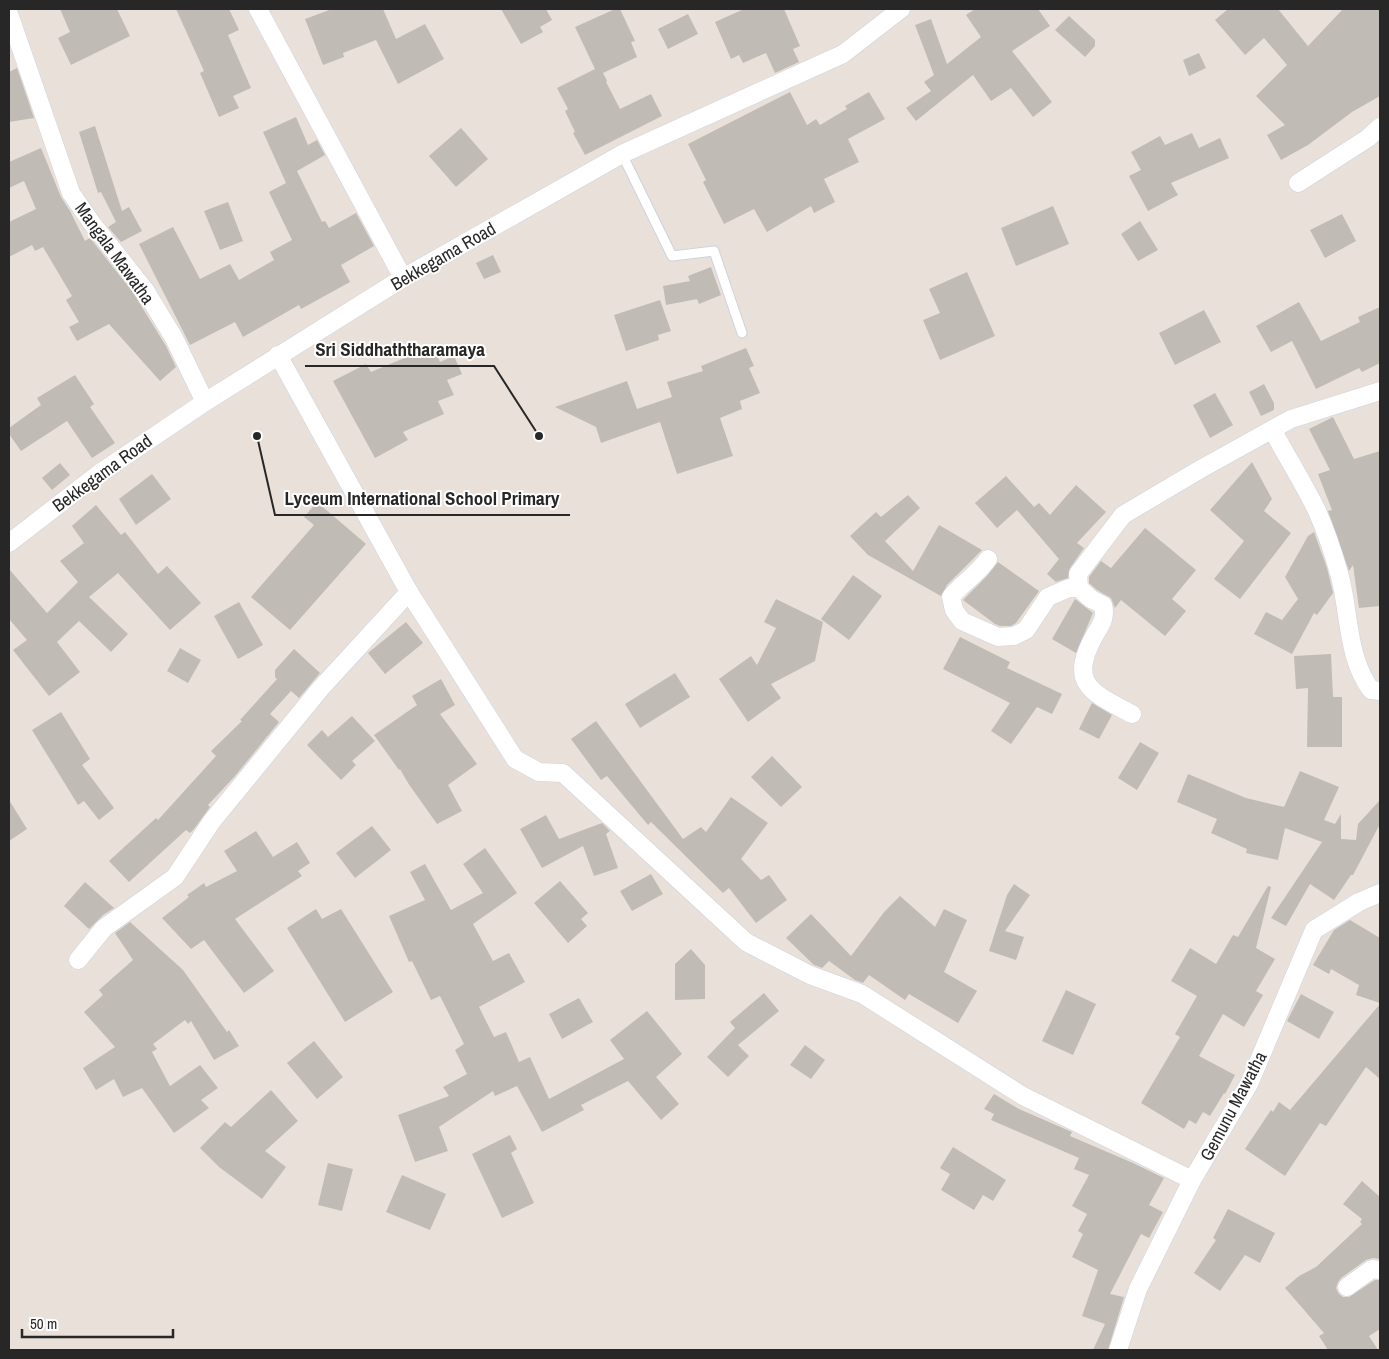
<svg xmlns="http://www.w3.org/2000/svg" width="1389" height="1359" font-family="'Archivo Narrow',sans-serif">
<rect width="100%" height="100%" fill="#e9e1d9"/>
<!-- building -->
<g fill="#c1bbb5">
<polygon points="60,9 117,9 130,36 71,65 58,38 70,32"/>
<polygon points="176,9 229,9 239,30 228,35 251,88 233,96 239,108 219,117 200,73 204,71"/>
<polygon points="332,9 383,9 396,39 425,24 444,59 398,84 376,40 343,53 344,57 323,65 305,19"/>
<polygon points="501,9 546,9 552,20 540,27 543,32 521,44"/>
<polygon points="615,9 620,9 635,41 631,42 637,57 603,73 607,81 606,82 620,109 651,94 662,116 585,155 573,133 575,132 565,111 568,109 557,88 595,69 575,27"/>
<polygon points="744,9 784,9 800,46 793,49 799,62 775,73 766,53 743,63 739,55 731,59 715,22"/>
<polygon points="975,9 1038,9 1050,26 1012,51 1052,102 1033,117 1011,88 991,101 973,75 916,121 906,108 931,91 924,82 934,75 915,25 931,19 947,64 981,37 966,15"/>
<polygon points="1228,9 1278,9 1308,46 1343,9 1380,9 1380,96 1352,112 1308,145 1281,160 1267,135 1285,125 1256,96 1287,65 1264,38 1245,55 1215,20"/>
<polygon points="688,14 698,34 668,49 658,29"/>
<polygon points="1069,16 1095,40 1095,46 1085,57 1055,30"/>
<polygon points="1199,53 1206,68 1189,76 1183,60"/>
<polygon points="17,68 34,118 9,122 9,72"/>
<polygon points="790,92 807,125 816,119 820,125 847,109 845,106 869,92 885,119 848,139 859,162 824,179 835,202 814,213 811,206 767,232 754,209 724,224 703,182 706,180 688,144"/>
<polygon points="296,117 308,145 317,140 325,155 297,171 322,222 325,221 329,228 356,213 374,246 341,265 350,282 301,309 299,305 243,337 235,322 190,345 139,244 173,227 200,279 230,264 239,280 274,260 270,252 292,240 269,192 286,183 263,132"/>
<polygon points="95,126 122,211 129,207 142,231 121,242 108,227 116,222 101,192 98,193 79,132"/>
<polygon points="461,128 488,159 456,187 429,156"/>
<polygon points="1192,133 1199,148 1220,138 1229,158 1171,183 1178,195 1148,211 1129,176 1141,170 1131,152 1160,136 1165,145"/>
<polygon points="41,148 61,197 70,211 85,241 90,238 132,291 166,346 176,367 160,381 109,324 77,341 69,327 79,322 66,300 72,296 43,247 35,251 32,245 9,257 9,222 36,209 24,181 9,188 9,162"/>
<polygon points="228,202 243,241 220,250 204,211"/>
<polygon points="1053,206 1069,244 1016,266 1001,228"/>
<polygon points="1342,214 1356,241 1325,258 1310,230"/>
<polygon points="1140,221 1158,250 1138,261 1121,234"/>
<polygon points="493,255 501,272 484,279 476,263"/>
<polygon points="711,267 721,295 699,304 697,299 666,305 663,286 690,281 688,276"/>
<polygon points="967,272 995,336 940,360 923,320 940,313 929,289"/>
<polygon points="660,300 671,331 658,335 659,340 626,351 614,315"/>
<polygon points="1299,302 1321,341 1360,322 1358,317 1380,307 1380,363 1362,372 1359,368 1316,389 1292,341 1271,352 1256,326"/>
<polygon points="1204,310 1221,342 1175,365 1159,333"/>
<polygon points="433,346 440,362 454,356 462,374 447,380 454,395 438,401 444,414 403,432 408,440 375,458 333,381 366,364 371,372"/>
<polygon points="746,348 754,366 749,368 760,393 740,401 742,409 720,418 733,456 677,474 660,422 601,443 596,427 555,407 627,381 637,409 672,397 667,382 703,371 701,366"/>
<polygon points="75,375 94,404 90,407 115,443 92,458 67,421 21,451 9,434 9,428 41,405 37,398"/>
<polygon points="1264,384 1274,403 1274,410 1261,416 1249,392"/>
<polygon points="1215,393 1233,425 1210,438 1193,405"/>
<polygon points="1333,417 1354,459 1380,451 1380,606 1359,608 1353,565 1349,571 1328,511 1332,510 1318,474 1330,470 1309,429"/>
<polygon points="1252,462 1272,499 1264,511 1291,533 1240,599 1214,579 1244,541 1210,510"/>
<polygon points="60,463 70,475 52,490 42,478"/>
<polygon points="152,474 171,499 136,525 119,499"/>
<polygon points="1006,476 1034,507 1039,503 1050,515 1076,485 1106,512 1077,543 1084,548 1070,568 1068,578 1056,582 1047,574 1059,559 1017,510 997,528 975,503"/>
<polygon points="908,495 920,508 885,541 913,571 939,525 982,550 947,585 941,596 868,555 850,536 876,512 881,517"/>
<polygon points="317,502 366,544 290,630 251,597 314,525 304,517"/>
<polygon points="96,505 121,535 125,532 158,574 167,566 201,603 170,630 118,573 89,597 128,634 111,652 79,621 57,642 80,672 49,696 13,650 27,640 9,619 9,569 47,613 78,582 60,561 84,543 72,526"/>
<polygon points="1145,528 1196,570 1172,599 1186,611 1165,636 1121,600 1115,608 1111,598 1097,590 1089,583 1089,577 1101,561 1111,568"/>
<polygon points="1314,532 1327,568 1333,593 1317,615 1314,613 1292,654 1254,634 1266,612 1282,620 1298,599 1285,577 1308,536"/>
<polygon points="998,562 1039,591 1016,623 1011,626 1000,626 995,624 963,600 987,576"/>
<polygon points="853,575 882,596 849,640 821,619"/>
<polygon points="776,599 823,622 815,661 771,684 781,698 748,722 719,679 751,656 757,665 776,628 764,622"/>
<polygon points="1075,599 1093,613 1076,653 1052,639"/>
<polygon points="239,602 263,645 238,659 214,616"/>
<polygon points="406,622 423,643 385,674 368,653"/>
<polygon points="960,637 1010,662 1007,668 1062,694 1052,714 1037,707 1011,744 991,731 1010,703 943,669"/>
<polygon points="180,648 201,660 188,683 167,671"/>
<polygon points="294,649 320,673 299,698 291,691 270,714 279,722 235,776 208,805 210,807 194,829 190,833 186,830 129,882 109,861 156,818 158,820 216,756 211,751 242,721 240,720 277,679 275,677 275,670"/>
<polygon points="1331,654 1333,697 1342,697 1342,747 1307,747 1308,688 1296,689 1294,656"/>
<polygon points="675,673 690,697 640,728 625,704"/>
<polygon points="441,679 455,705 440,714 477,764 448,785 462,811 437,824 408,783 400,769 399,770 374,735 417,705 412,696"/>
<polygon points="1092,703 1112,715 1099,739 1079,729"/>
<polygon points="61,712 90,759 82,765 114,808 99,820 84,801 78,805 32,730"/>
<polygon points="352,716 375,741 352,761 356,765 341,780 307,745 322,730 328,737"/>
<polygon points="596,721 683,839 701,827 706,832 731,797 768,823 741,859 761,880 769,875 787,900 756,923 729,888 723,893 651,822 648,825 607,776 601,780 571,739"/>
<polygon points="1140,742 1159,753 1137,790 1118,778"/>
<polygon points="772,756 802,787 781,807 751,777"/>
<polygon points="1300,771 1339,787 1324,820 1335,824 1341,814 1341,839 1356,840 1358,824 1380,800 1380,824 1353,875 1351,875 1334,900 1310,884 1286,926 1271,918 1322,842 1285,828 1278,860 1246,853 1247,849 1211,833 1217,819 1177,802 1188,774 1246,798 1284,807"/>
<polygon points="9,800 27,829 9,841"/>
<polygon points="546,815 559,839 602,823 610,831 606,834 618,868 594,876 583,846 542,868 520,829"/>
<polygon points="372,826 391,850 355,878 336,853"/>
<polygon points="256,831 273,857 297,842 310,863 298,871 302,876 235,919 274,971 244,993 204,940 191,949 162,918 189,897 187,895 204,883 206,887 237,871 224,851"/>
<polygon points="485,848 517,893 473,924 493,961 509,953 525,982 479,1007 494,1037 506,1032 519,1062 530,1057 549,1099 624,1059 610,1040 647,1011 682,1054 656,1077 679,1104 661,1120 628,1081 581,1105 584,1110 542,1132 517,1086 495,1096 493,1091 439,1127 448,1151 415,1162 398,1115 449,1096 443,1087 467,1074 455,1050 464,1044 440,996 431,1000 412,961 409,962 389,916 425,900 410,872 425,864 451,910 483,893 463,864"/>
<polygon points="651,874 663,894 632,911 620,891"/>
<polygon points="560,881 588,913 581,919 587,926 568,943 534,903"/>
<polygon points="85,882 114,908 103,915 89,929 64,906"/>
<polygon points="1014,884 1030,895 1005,931 1024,937 1016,960 989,951 1007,895"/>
<polygon points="1268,886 1271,887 1256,948 1275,959 1256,991 1263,995 1244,1027 1223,1014 1199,1056 1235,1075 1225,1094 1224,1093 1210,1116 1203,1112 1196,1124 1189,1120 1184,1129 1141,1103 1180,1037 1175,1034 1197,996 1171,981 1190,948 1216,964 1233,935 1238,937"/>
<polygon points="900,896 935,927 944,909 967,920 944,972 977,991 958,1023 909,994 905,1000 869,975 863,983 855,980 829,961 822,968 814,965 786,938 811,914 851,956 885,911"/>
<polygon points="316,909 322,919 341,909 393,992 345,1022 287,928"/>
<polygon points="1350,920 1380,938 1380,1003 1356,995 1359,985 1331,969 1329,974 1313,965 1334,930"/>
<polygon points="130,922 183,970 227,1032 229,1030 239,1046 214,1060 191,1021 188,1024 185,1020 153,1044 157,1049 152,1052 170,1086 200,1065 218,1088 201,1100 209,1108 174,1133 142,1088 123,1097 114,1079 96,1090 83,1068 115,1047 84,1012 103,995 99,990 133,960 115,933"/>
<polygon points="691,949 705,965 705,999 675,1000 675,964"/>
<polygon points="1066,990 1096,1004 1073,1055 1042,1041"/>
<polygon points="764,993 779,1011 738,1045 749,1056 728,1077 707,1057 735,1028 730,1022"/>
<polygon points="1301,994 1334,1012 1319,1039 1287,1021"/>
<polygon points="579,998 593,1022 562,1039 549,1014"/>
<polygon points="1380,1004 1380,1079 1366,1067 1326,1126 1320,1123 1285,1176 1245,1149 1271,1110 1273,1112 1279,1102 1290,1110"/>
<polygon points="314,1041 343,1077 317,1099 287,1063"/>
<polygon points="805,1045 825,1060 811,1079 790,1065"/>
<polygon points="271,1090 298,1121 265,1151 286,1167 262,1199 219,1167 200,1148 225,1122 231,1127"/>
<polygon points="994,1094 1019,1109 1072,1132 1070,1136 1133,1163 1164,1178 1149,1205 1163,1212 1149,1238 1141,1234 1110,1294 1124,1297 1108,1350 1093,1350 1105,1324 1082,1316 1098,1270 1072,1257 1083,1234 1078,1231 1087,1214 1072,1206 1089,1175 1074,1169 1079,1158 991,1120 994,1114 984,1109"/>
<polygon points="510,1135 517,1149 511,1153 534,1203 502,1218 472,1154"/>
<polygon points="953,1147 1006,1180 993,1201 983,1195 974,1210 941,1190 950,1174 940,1168"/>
<polygon points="328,1163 353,1169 342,1211 318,1205"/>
<polygon points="402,1175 446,1194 430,1230 386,1212"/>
<polygon points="1362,1181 1380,1197 1380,1259 1373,1258 1366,1260 1341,1278 1338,1282 1336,1288 1339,1294 1343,1297 1349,1297 1375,1280 1380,1280 1380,1329 1369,1336 1378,1350 1328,1350 1319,1336 1324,1333 1285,1288 1299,1276 1316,1267 1362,1224 1360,1222 1362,1219 1343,1204"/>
<polygon points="1228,1209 1275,1233 1260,1263 1245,1255 1220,1291 1194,1273 1216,1240 1213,1238"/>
</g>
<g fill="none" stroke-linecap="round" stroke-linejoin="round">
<!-- lane casing -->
<g stroke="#ced2df" stroke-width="11">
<polyline id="lane" points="622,154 672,256 714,251 742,333"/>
</g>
<!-- street casing -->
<g stroke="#ced2df" stroke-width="19">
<g id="street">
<polyline points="258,9 403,278"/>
<polyline points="9,14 71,193 91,222 145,290 174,338 205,402"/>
<polyline points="1298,183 1368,138 1380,127"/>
<polyline points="278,355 409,592 515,759 539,772 563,773 746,942 810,975 862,994 1023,1096 1192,1180"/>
<path d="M 1273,431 C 1287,457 1304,484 1317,511 C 1326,531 1333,552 1339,573 C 1350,611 1346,656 1371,690 L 1380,691"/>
<polyline points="9,543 97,475 205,402 403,278 622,154 843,54 901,9"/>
<path d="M 988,559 C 978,574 962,583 951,597 L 954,610 L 962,621 L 998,637 L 1014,636 L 1026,630 L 1048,597 L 1069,588 L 1079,588"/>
<path d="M 1132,714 C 1090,692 1067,683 1096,633 C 1102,623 1106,617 1103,605 L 1091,599 L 1079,588 L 1078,574 L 1123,515 L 1199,470 L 1291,419 L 1380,391"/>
<polyline points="78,960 104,928 175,877 212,821 320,689 409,592"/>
<polyline points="1347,1287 1372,1269 1380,1270"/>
<polyline points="1118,1350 1138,1289 1192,1180 1249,1084 1314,930 1359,902 1380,893"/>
</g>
</g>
<!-- lane -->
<use href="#lane" stroke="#fff" stroke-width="9"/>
<!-- street -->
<use href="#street" stroke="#fff" stroke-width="18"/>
</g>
<g text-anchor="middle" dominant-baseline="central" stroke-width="4" stroke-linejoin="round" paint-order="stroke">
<!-- street labels -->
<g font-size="18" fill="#272727" stroke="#fff">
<text transform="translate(115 253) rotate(54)">Mangala Mawatha</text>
<text transform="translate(443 256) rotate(-30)">Bekkegama Road</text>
<text transform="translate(102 473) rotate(-36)">Bekkegama Road</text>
<text transform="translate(1233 1106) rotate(-62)">Gemunu Mawatha</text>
</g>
</g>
<!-- callouts -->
<path fill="none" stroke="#272727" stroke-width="2" d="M539 436L494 366H305M257 436L275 515H570"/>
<g fill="#272727" stroke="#fff" stroke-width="2">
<circle cx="539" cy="436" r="5"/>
<circle cx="257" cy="436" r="5"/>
</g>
<g font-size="19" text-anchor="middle" font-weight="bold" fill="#272727" stroke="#fff" stroke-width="4" stroke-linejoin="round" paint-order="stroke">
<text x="400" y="356">Sri Siddhaththaramaya</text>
<text x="422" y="505">Lyceum International School Primary</text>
</g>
<!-- border -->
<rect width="1389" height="1359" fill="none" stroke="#272727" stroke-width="20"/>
<!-- scale -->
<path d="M22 1329v8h151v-8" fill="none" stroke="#272727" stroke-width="2.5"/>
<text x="30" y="1329" font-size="15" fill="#272727" stroke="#ffffff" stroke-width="4" paint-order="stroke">50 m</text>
</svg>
